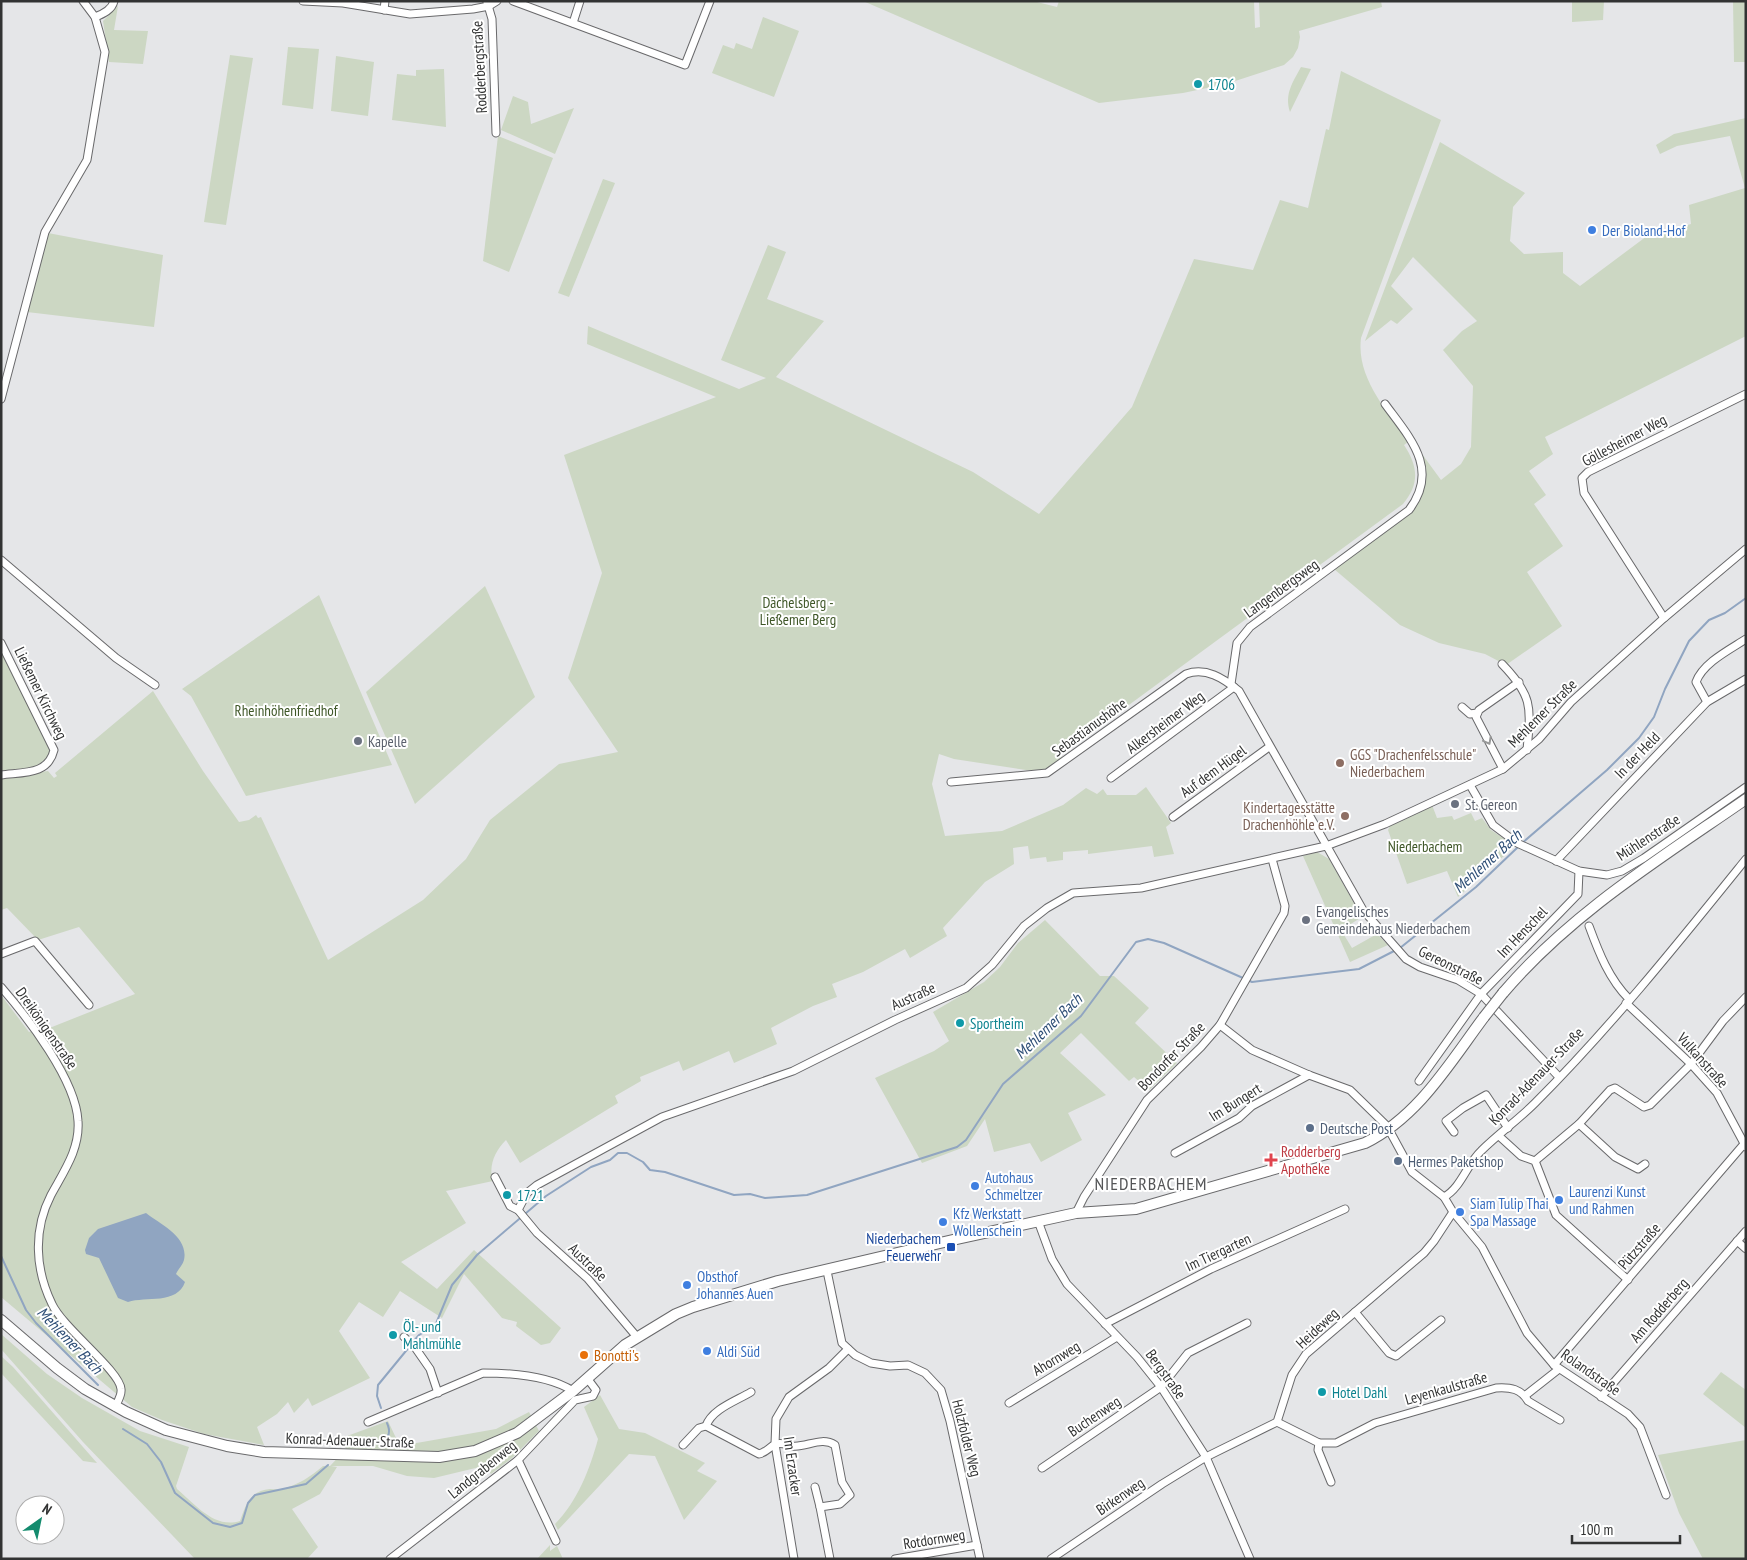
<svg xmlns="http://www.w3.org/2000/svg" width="1747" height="1560" font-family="'PT Sans Narrow',sans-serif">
<rect width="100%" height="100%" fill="#e5e6e8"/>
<!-- green -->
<g fill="#ccd7c3">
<polygon points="863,1 1033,1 1057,7 1059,1 1254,1 1255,28 1260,27 1259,1 1381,1 1382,7 1299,31 1300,37 1298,48 1293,57 1284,65 1226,84 1183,93 1099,103"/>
<polygon points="1572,1 1604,1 1603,20 1572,22"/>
<polygon points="1733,1 1746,1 1746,62 1734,62"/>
<polygon points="118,6 114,30 148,31 143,64 109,62 103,21"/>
<polygon points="763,17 799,31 774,97 712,73 723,45 734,49 736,43 752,49"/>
<polygon points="288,47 319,49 313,109 282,105"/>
<polygon points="230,55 253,58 226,225 204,222"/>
<polygon points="336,56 374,62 368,116 331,111"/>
<path d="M 1301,67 L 1311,69 L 1290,112 C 1284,94 1293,82 1301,67 Z"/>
<polygon points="444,69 446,127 392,120 397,74 416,76 416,70"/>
<path d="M 1341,71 L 1441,120 L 1361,338 C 1356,378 1387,410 1408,442 L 1404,445 C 1418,466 1420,484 1403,504 L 1062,754 L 1061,761 L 1039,772 L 954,759 L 939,754 L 932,784 L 945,836 L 1002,831 L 1063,805 L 1086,788 L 1097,794 L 1103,789 L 1107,795 L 1136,795 L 1146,787 L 1171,823 L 1166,827 L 1174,854 L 1154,857 L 1152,846 L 1088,854 L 1088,850 L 1063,852 L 1063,860 L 1047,862 L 1046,857 L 1030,859 L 1028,846 L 1013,848 L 1014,864 L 985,882 L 943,928 L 947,936 L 910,958 L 905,949 L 863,972 L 832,984 L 837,997 L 813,1006 L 771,1028 L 777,1044 L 734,1063 L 729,1051 L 683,1071 L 679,1061 L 640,1077 L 641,1081 L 615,1096 L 618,1103 L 520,1163 L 506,1140 C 495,1151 488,1166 493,1181 L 446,1191 L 466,1223 L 401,1262 L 437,1289 L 474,1250 L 561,1328 L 550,1343 L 541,1345 L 516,1326 L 517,1322 L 502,1318 L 464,1274 L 442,1318 L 400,1291 L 383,1317 L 359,1302 L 339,1331 L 370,1378 L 312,1406 L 308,1398 L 294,1413 L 288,1402 L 277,1414 L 257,1427 L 264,1445 L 204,1434 L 162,1420 L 132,1407 L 1,1297 L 1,995 L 29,1032 L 45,1026 L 47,1029 L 135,994 L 79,927 L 38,940 L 7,908 L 1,910 L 1,777 L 48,771 L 54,778 L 57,776 L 55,773 L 153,691 L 203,771 L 239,822 L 249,820 L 256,815 L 258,818 L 261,817 L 328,960 L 423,900 L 466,859 L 490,820 L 559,764 L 618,752 L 568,678 L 602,573 L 564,455 L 716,397 L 587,344 L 588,326 L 739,389 L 766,378 L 721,360 L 768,245 L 786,252 L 767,299 L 824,321 L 776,377 L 973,472 L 1039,514 L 1132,407 L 1194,259 L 1253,270 L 1280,200 L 1308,208 L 1326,129 L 1329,130 Z"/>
<polygon points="513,96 528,102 531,124 574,108 555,154 501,130"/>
<path d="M 1746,118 L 1746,336 L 1545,437 L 1553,454 L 1529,471 L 1546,495 L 1534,504 L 1563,546 L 1527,572 L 1562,626 L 1506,665 L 1485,654 L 1439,643 L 1400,625 L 1334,569 L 1411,512 C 1425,494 1426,476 1422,454 L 1441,480 L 1461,464 L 1471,447 L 1473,386 L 1443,350 L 1462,331 L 1477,321 L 1413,257 L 1391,286 L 1413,309 L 1397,324 L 1391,320 L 1365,341 L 1440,142 L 1525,193 L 1513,207 L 1510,241 L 1524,254 L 1563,252 L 1563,273 L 1580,286 L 1647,236 L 1691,224 L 1689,205 L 1745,188 L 1730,136 L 1677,146 L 1660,154 L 1656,145 L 1674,134 Z"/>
<polygon points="498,136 553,158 509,272 483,261"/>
<polygon points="603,179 615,183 569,297 558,293"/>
<polygon points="48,233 163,255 154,327 27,312"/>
<polygon points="485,586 535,697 415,804 366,692"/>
<polygon points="319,595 392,765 246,796 191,696 182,689"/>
<path d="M 1,649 L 51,750 C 46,772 20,768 1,771 Z"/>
<polygon points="1432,805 1437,818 1452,816 1454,820 1471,813 1475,821 1482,818 1491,830 1515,846 1458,897 1447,871 1407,884 1388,830 1390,826"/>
<polygon points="1317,852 1329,859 1362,917 1341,930 1352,948 1377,934 1388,945 1350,962 1303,856"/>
<polygon points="1045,920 1100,976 1114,976 1149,1008 1135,1023 1177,1063 1149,1090 1134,1077 1129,1081 1081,1033 1060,1053 1106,1095 1068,1113 1082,1140 1041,1162 1030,1143 994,1152 985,1119 967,1146 922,1163 875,1078 934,1051 949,1041 933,1012 984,982 1000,967 1018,943"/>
<path d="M 1,1334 L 47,1374 L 82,1398 L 140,1431 L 189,1447 L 176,1486 L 177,1489 C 195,1504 214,1529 240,1521 C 246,1504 250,1491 270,1489 C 274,1489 278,1490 282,1489 C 298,1485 310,1477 323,1466 L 330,1466 L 346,1449 L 344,1442 L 347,1436 L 388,1421 L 396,1438 L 391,1446 L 394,1447 L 496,1429 L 529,1412 L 539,1431 L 511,1459 L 491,1474 L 484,1466 L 434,1478 L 407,1476 L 373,1466 L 331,1466 L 337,1467 L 320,1494 L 292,1509 L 318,1547 L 307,1559 L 195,1559 L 83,1442 L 1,1349 Z"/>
<polygon points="1,1356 13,1367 97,1463 83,1461 1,1373"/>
<polygon points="1721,1372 1746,1390 1746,1428 1703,1394"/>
<path d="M 600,1395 L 619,1429 L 645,1433 L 705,1463 L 697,1471 L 717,1481 L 684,1520 L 655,1456 L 629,1454 L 558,1530 L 555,1524 C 577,1502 590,1469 598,1439 L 584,1407 Z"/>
<polygon points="1746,1440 1746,1559 1703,1559 1679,1513 1658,1455"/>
<polygon points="550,1545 550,1551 557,1546 563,1559 537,1559"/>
</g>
<!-- water -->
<path fill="#90a5c1" d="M 146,1213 C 160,1224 189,1237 184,1260 C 183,1265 178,1269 176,1274 L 185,1282 C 177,1305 146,1296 128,1302 L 118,1298 L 99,1258 L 86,1254 L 85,1250 L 89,1238 L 98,1229 Z"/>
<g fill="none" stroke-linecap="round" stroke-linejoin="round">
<!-- stream -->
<g stroke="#90a5c1" stroke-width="2">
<polyline points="1521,844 1607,770 1639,738 1654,717 1665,689 1689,641 1709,620 1725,613 1746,598"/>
<polyline points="1400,948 1476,887 1518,847"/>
<polyline points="1,1201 1,1215"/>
<polyline points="1,1219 1,1222"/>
<polyline points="1,1256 26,1310 36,1323 98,1385"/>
<polyline points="413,1342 419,1335 435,1326 452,1285 477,1255 546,1196 591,1167 610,1160 618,1153 627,1153 643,1162 650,1170 665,1172 734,1195 750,1194 765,1198 807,1195 957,1147 966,1140 1003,1084 1081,1016 1136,942 1148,939 1164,943 1252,982 1359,969 1396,950"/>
<polyline points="381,1408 377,1396 378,1385 410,1346"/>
<polyline points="123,1429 147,1444 161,1462 175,1493 213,1523 230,1527 242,1523 248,1503 255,1495 306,1484 328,1465"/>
<path d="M 352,1444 L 383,1443 C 389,1436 391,1432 387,1423"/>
</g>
<!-- minor casing -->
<g stroke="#69696b" stroke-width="9">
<g id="minor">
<polyline points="303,1 343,3 410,14 473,9 489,6 497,1"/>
<polyline points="513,1 685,65 710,1"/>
<polyline points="487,2 492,19 496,133"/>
<polyline points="384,10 385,1"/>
<path d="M 95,17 C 103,14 112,10 114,1"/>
<polyline points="573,23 580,1"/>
<polyline points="1,399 45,232 87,160 105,52 95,17 83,1"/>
<polyline points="1,560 116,658 155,685"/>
<polyline points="1664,618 1584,493 1582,478 1588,472 1746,394"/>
<path d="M 1,643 L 54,750 C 48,775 24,772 1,775"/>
<path d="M 1502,664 C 1533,696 1531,707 1527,750"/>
<path d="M 1231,684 L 1237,643 L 1250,627 L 1409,510 C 1440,469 1410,438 1385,404"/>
<path d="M 1707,702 L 1696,682 C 1703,663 1729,650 1746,639"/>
<polyline points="1462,707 1470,714 1477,713"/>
<polyline points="1503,769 1476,717 1479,710 1519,682"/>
<polyline points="1111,778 1234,687"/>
<path d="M 951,782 L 1047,773 L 1186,674 C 1206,667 1223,678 1239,691 L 1363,910 L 1406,959 L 1420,967 L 1458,980 L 1481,994 L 1559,1077"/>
<polyline points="1470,785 1493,825 1517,843 1579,871 1607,875 1622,871 1644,858 1746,787"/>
<polyline points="1173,817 1269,747"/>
<polyline points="1556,861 1707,702 1746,679"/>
<path d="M 1589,926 C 1599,953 1609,979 1629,999"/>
<polyline points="1,954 35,941 89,1005"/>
<path d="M 1,987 C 28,1018 76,1080 78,1121 C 80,1149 64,1171 51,1195 C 33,1230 35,1269 52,1304 C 63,1328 120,1371 121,1389 C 122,1395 118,1401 115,1407"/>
<polyline points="1626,1003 1691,1064 1717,1093 1746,1147"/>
<path d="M 1220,1025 L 1252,1050 L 1309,1075 L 1350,1090 L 1387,1126 L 1412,1172 L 1444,1197 C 1461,1188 1467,1164 1481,1151 C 1498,1134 1518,1120 1535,1103 C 1611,1027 1679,942 1746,859"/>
<polyline points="1419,1081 1481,994 1578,894 1579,871"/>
<polyline points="1579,1124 1615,1157 1638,1169 1645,1164"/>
<polyline points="1454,1132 1446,1121 1463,1108 1486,1095 1508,1128"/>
<polyline points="1499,1136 1521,1156 1535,1161 1556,1215 1628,1280"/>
<polyline points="1175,1153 1239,1118 1252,1106 1309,1075"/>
<polyline points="1535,1161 1579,1124 1610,1090 1615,1088 1644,1107 1650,1105 1691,1064 1723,1021 1746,997"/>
<polyline points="495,1177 510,1206 518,1210 537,1233 588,1279 637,1337"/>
<polyline points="1444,1197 1453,1212 1482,1247 1527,1333 1554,1365 1628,1414 1640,1427 1666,1495"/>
<polyline points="518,1210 527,1193 537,1185 662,1117 793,1071 895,1020 966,988 992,965 1024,926 1047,908 1073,893 1141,888 1326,846 1385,824 1503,769 1539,739 1571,702 1664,618 1746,549"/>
<polyline points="1076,1213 1084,1197 1147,1100 1201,1047 1220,1025 1284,913 1285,906 1272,859"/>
<polyline points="1038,1221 1052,1259 1067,1284 1137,1357 1161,1387 1206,1457 1250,1559"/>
<polyline points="1737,1241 1746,1249"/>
<polyline points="827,1271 842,1343 855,1355 871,1363 890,1366 908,1365 925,1373 941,1390 950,1421 980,1559"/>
<polyline points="1355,1312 1389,1353 1396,1356 1441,1320"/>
<polyline points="1105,1324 1211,1269 1345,1209"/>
<polyline points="404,1337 414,1346 430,1369 438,1393"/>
<polyline points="1554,1365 1744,1144"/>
<path d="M 751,1392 C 736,1401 712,1409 706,1426 L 759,1454 C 767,1452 769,1447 776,1444 C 782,1442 786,1445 792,1446 C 806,1448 821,1436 835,1445 L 842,1482 L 850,1495 L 840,1504 L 820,1507 L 830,1559"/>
<polyline points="1526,1395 1559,1369"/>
<polyline points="1601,1397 1746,1231"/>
<polyline points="1009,1403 1117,1337"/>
<path d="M 368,1422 L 483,1373 C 511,1373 549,1376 573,1391"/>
<path d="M 1277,1422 L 1319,1443 L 1336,1443 L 1375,1423 L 1496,1388 C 1511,1387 1521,1389 1528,1401 L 1560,1420"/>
<polyline points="1319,1443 1318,1450 1331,1482"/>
<polyline points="683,1445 699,1428 706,1426"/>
<polyline points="518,1460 556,1541"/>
<polyline points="1042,1468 1161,1387 1188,1353 1247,1323"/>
<polyline points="815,1487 820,1507"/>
<polyline points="390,1559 518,1460 575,1400 593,1396 596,1390 587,1378"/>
<polyline points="794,1559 775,1444 776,1419 789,1397 829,1368 848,1349"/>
<polyline points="895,1559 977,1545"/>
<polyline points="1051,1559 1162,1484 1206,1457 1277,1422 1292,1375 1306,1354 1424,1253 1434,1241 1453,1212"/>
</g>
</g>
<!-- secondary casing -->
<g stroke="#69696b" stroke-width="12">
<g id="secondary">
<path d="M 1503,993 C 1571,913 1661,858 1746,799"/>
<path d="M 1,1320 L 57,1368 L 85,1389 L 126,1412 L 166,1430 L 227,1446 L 264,1452 L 439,1457 L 475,1451 L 517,1433 L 573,1391 L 625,1345 L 676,1314 L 693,1307 L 778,1281 L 957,1239 L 1076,1213 L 1136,1209 L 1365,1143 C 1418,1117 1449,1064 1484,1017"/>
</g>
</g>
<!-- minor -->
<use href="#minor" stroke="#fff" stroke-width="7"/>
<!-- secondary -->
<use href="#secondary" stroke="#fff" stroke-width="10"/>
<!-- secondary-bridge casing -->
<g stroke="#69696b" stroke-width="12" stroke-linecap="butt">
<polyline id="secondary-bridge" points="1484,1017 1503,993"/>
</g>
<!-- secondary-bridge -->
<use href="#secondary-bridge" stroke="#fff" stroke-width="10"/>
</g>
<!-- one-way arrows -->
<defs><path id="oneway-chevron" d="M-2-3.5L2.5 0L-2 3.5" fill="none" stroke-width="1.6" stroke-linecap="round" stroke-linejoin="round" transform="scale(1.25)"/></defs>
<use stroke="#989999" href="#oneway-chevron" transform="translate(1488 741) rotate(62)"/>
<!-- markers -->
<g fill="#0f9aa8" stroke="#fff" stroke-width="2">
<circle cx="1198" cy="84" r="5"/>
<circle cx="960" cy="1023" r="5"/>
<circle cx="507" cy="1195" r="5"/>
<circle cx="393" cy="1335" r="5"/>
<circle cx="1322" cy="1392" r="5"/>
</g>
<g fill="#3f7fe0" stroke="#fff" stroke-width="2">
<circle cx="1592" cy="230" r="5"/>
<circle cx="975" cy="1186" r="5"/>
<circle cx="1559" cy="1200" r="5"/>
<circle cx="1460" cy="1212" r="5"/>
<circle cx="943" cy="1222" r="5"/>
<circle cx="687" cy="1285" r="5"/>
<circle cx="707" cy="1351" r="5"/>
</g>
<g fill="#6b7280" stroke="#fff" stroke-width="2">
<circle cx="358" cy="741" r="5"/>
<circle cx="1455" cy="804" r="5"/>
<circle cx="1306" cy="920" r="5"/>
</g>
<g fill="#8d6e63" stroke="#fff" stroke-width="2">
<circle cx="1340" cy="763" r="5"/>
<circle cx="1345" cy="816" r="5"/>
</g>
<g fill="#5c6f8a" stroke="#fff" stroke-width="2">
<circle cx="1310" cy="1128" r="5"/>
<circle cx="1398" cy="1161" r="5"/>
</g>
<path fill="#e0444e" stroke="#fff" stroke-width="2" d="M1268.5 1152.5h5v5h5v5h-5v5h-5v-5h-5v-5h5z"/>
<rect fill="#1a4fb4" stroke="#fff" stroke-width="2" x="946" y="1242" width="10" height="10" rx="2.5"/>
<circle fill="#e8710a" stroke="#fff" stroke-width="2" cx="584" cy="1355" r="5"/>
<g text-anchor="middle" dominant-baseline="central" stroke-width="4" stroke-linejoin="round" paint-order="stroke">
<!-- street labels -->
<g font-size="15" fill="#323333" stroke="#fff">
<text transform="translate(479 67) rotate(-93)">Rodderbergstraße</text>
<text transform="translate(1624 440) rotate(-28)">Göllesheimer Weg</text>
<text transform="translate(1281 588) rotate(-36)">Langenbergsweg</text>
<text transform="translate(41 693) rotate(64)">Ließemer Kirchweg</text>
<text transform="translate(1542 713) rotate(-45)">Mehlemer Straße</text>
<text transform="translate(1165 722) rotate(-37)">Alkersheimer Weg</text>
<text transform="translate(1089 727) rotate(-36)">Sebastianushöhe</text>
<text transform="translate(1637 755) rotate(-46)">In der Held</text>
<text transform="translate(1213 771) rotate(-36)">Auf dem Hügel</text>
<text transform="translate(1648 837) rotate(-33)">Mühlenstraße</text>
<text transform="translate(1522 932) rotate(-46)">Im Henschel</text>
<text transform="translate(1451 965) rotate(26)">Gereonstraße</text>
<text transform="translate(913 996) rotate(-24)">Austraße</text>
<text transform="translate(47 1028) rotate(55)">Dreikönigenstraße</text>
<text transform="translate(1171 1056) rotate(-46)">Bondorfer Straße</text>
<text transform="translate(1703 1060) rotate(48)">Vulkanstraße</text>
<text transform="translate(1536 1076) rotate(-46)">Konrad-Adenauer-Straße</text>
<text transform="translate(1235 1102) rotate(-32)">Im Bungert</text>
<text transform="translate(1639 1246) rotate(-49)">Pützstraße</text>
<text transform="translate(1218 1252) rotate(-25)">Im Tiergarten</text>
<text transform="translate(588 1262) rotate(44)">Austraße</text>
<text transform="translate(1659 1310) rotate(-49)">Am Rodderberg</text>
<text transform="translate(1317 1328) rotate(-43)">Heideweg</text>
<text transform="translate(1056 1358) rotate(-31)">Ahornweg</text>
<text transform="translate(1591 1372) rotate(35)">Rolandstraße</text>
<text transform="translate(1166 1374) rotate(54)">Bergstraße</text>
<text transform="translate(1446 1388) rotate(-16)">Leyenkaulstraße</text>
<text transform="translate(1094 1416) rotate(-34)">Buchenweg</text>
<text transform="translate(967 1438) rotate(76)">Holzfolder Weg</text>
<text transform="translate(350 1440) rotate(2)">Konrad-Adenauer-Straße</text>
<text transform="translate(793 1466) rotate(82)">Im Erzacker</text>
<text transform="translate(482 1469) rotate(-39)">Landgrabenweg</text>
<text transform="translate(1120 1496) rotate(-34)">Birkenweg</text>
<text transform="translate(934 1539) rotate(-9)">Rotdornweg</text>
</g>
<!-- culture labels -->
<g font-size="15" fill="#0d838f" stroke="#fff" text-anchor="start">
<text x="1208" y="84">1706</text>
<text x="970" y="1023">Sportheim</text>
<text x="517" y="1195">1721</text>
<text x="403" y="1326">Öl- und<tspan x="403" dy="17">Mahlmühle</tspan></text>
<text x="1332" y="1392">Hotel Dahl</text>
</g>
<!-- shop labels -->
<g font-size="15" fill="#366cbe" stroke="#fff" text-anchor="start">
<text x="1602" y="230">Der Bioland-Hof</text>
<text x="985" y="1177">Autohaus<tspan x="985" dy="17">Schmeltzer</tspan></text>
<text x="1569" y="1191">Laurenzi Kunst<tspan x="1569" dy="17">und Rahmen</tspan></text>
<text x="1470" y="1203">Siam Tulip Thai<tspan x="1470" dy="17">Spa Massage</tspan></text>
<text x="953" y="1213">Kfz Werkstatt<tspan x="953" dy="17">Wollenschein</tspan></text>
<text x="697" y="1276">Obsthof<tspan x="697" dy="17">Johannes Auen</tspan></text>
<text x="717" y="1351">Aldi Süd</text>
</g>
<!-- park labels -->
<g font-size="15" fill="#3f5728" stroke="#fff">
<text x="798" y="602">Dächelsberg -<tspan x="798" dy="17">Ließemer Berg</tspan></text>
<text x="286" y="710">Rheinhöhenfriedhof</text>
<text x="1425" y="846">Niederbachem</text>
</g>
<!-- worship labels -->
<g font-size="15" fill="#5b616d" stroke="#fff" text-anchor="start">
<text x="368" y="741">Kapelle</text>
<text x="1465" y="804">St. Gereon</text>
<text x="1316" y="911">Evangelisches<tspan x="1316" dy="17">Gemeindehaus Niederbachem</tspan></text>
</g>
<!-- education labels -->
<g font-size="15" fill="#785e54" stroke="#fff" text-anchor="start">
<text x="1350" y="754">GGS "Drachenfelsschule"<tspan x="1350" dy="17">Niederbachem</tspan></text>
<text x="1335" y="807" text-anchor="end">Kindertagesstätte<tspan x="1335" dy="17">Drachenhöhle e.V.</tspan></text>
</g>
<!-- service labels -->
<g font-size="15" fill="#4e5e75" stroke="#fff" text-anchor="start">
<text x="1320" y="1128">Deutsche Post</text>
<text x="1408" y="1161">Hermes Paketshop</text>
</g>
<!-- health labels -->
<g font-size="15" fill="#be3a42" stroke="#fff" text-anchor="start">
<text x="1281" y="1151">Rodderberg<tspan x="1281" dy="17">Apotheke</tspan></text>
</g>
<!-- transit labels -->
<g font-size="15" fill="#164399" stroke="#fff" text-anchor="end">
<text x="941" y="1238">Niederbachem<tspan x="941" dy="17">Feuerwehr</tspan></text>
</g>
<!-- food labels -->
<g font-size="15" fill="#c56008" stroke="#fff" text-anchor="start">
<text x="594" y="1355">Bonotti's</text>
</g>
<!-- water labels -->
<g font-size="16" font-style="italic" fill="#2f4f77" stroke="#fff">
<text transform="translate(1487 861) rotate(-42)">Mehlemer Bach</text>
<text transform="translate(1048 1026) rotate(-44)">Mehlemer Bach</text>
<text transform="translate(70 1340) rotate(46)">Mehlemer Bach</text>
</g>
<!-- quarter labels -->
<g font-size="18" letter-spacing="1" fill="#545557" stroke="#fff">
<text x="1151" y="1183">NIEDERBACHEM</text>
</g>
</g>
<!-- border -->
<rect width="1747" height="1560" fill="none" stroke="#323333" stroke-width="5"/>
<!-- north arrow -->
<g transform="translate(40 1520) rotate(33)"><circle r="24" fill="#ffffff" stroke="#adadad"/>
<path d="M0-4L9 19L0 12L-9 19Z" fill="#148b6e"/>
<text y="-8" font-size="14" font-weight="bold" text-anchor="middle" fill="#323333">N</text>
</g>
<!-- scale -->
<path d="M1572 1535v8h108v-8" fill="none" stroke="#323333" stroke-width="2.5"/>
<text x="1580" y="1535" font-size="15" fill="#323333" stroke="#ffffff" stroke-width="4" paint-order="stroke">100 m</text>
</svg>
